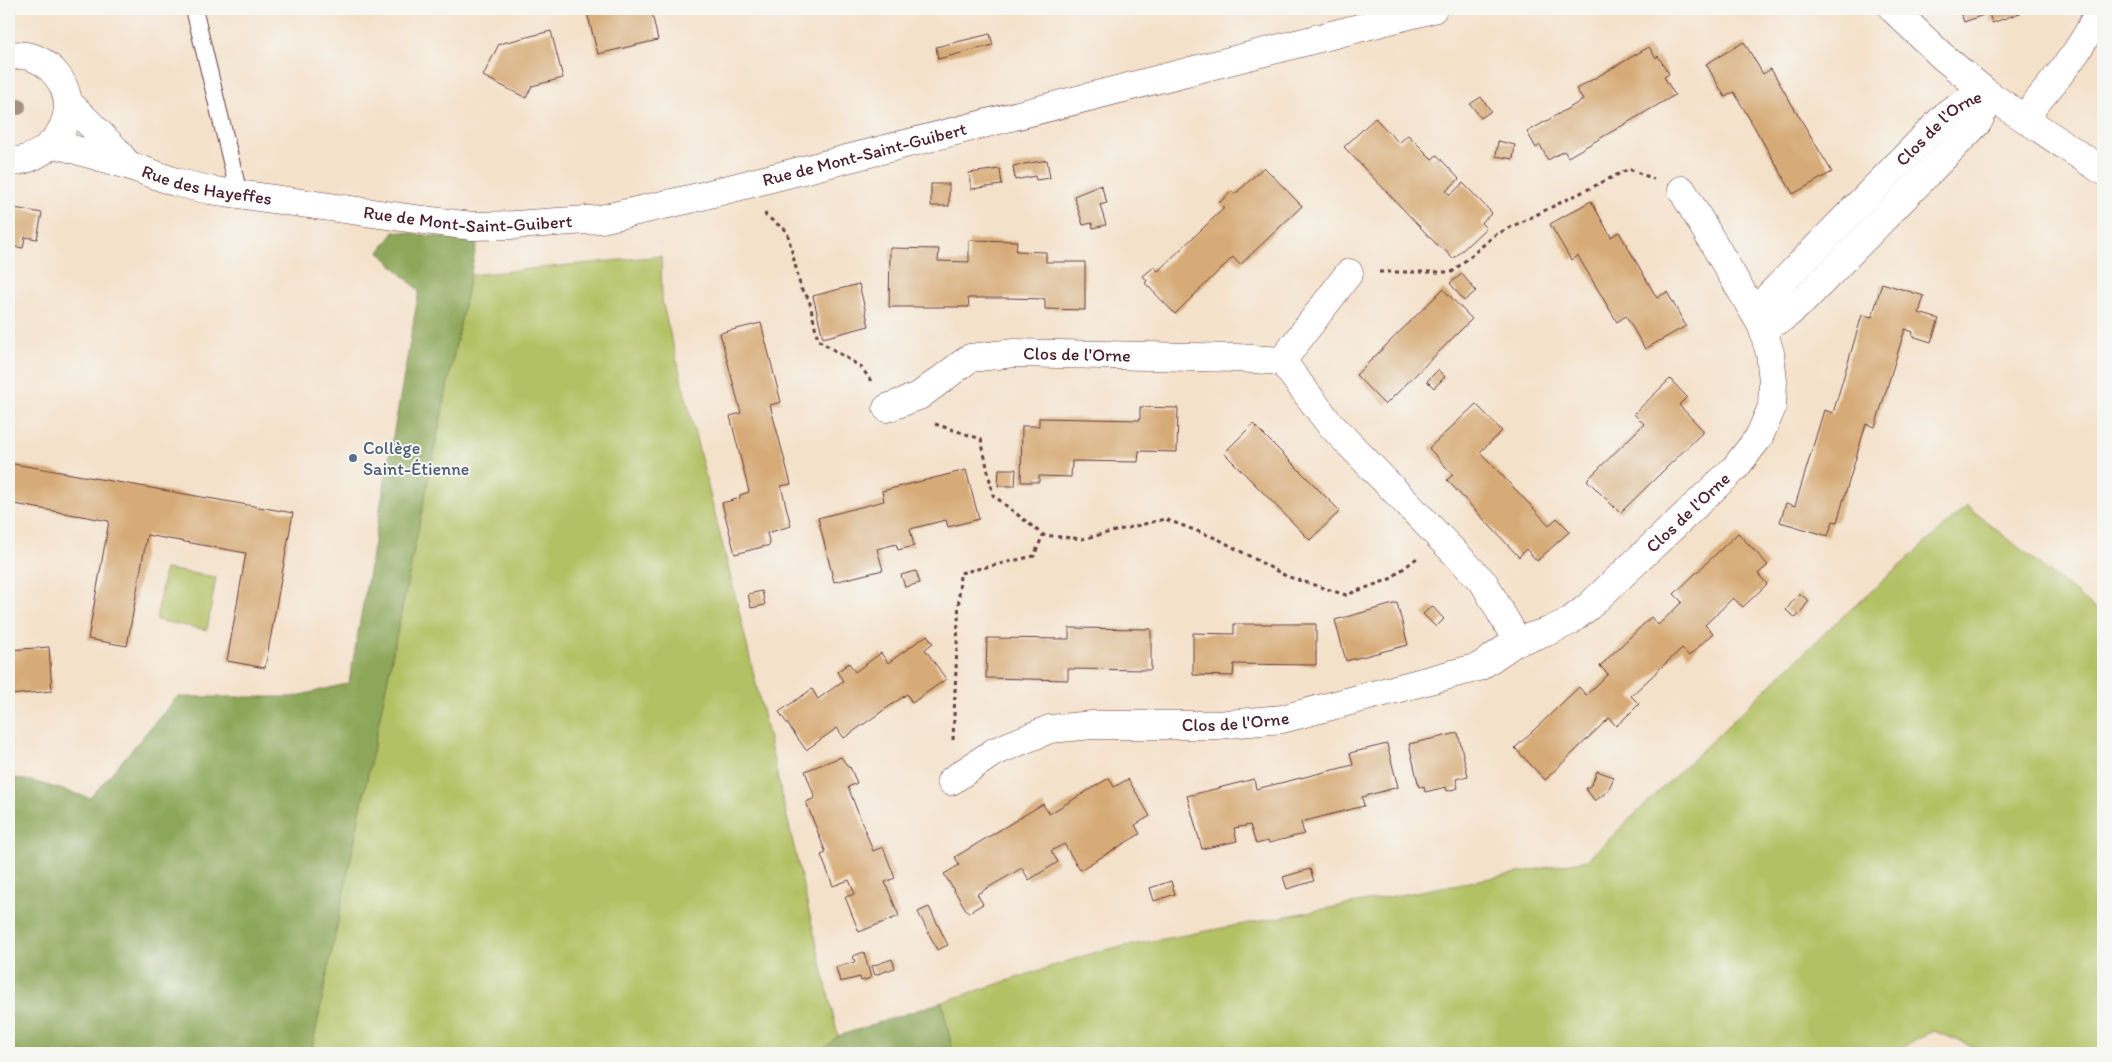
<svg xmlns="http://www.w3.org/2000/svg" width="2112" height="1062" font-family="Itim,sans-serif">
<rect width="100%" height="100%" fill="#f6f6f2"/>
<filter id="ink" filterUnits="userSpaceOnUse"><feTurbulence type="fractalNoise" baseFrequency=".02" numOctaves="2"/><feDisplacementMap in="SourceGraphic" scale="10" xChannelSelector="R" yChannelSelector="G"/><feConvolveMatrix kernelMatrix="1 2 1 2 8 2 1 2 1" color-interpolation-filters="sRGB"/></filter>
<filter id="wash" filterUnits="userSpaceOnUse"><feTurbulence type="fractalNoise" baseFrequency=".0096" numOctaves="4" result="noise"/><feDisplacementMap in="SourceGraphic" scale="20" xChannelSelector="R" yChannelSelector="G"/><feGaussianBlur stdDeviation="1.12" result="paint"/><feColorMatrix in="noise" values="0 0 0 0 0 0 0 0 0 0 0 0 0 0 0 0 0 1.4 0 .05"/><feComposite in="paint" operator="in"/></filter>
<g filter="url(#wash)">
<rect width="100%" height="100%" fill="#f4e1c9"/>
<!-- green -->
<g fill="#b2c164" stroke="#7e7048">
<polygon points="661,256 662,301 739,611 838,1036 819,1053 311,1053 470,275"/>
<polygon points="1967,506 2103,615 2103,1053 1991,1053 1933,1031 1893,1053 953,1053 942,1002 1099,951 1587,860 1831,627"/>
<polygon points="165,569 216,577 207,630 156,620"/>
</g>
<!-- forest -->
<g fill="#8da75a" stroke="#6c6342">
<polygon points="395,231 477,242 311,1053 9,1053 9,777 36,782 90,798 177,697 293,697 349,683 419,291 379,252"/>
<polygon points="942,1002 953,1053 819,1053 838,1036"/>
</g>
<g id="blocks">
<!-- building -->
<g fill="#d7ab77">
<polygon points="586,9 651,9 658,40 598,54"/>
<polygon points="1959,9 2031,9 1992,23 1989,13 1964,22"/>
<polygon points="551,31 563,78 532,86 526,98 483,76 499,44"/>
<polygon points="990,34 993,45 938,59 936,47"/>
<polygon points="1744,42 1763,74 1771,69 1832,172 1793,194 1734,92 1725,97 1706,64"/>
<polygon points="1649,47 1656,58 1658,56 1669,74 1664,77 1675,95 1568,157 1564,151 1548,160 1540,145 1536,148 1527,132 1583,100 1576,89"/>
<polygon points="1481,97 1491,111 1481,118 1470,104"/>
<polygon points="1375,118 1399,143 1408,135 1432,159 1437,155 1459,179 1446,191 1450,195 1463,183 1492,213 1481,223 1486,228 1453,259 1442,247 1440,248 1344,147"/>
<polygon points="1498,141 1515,145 1513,159 1496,156"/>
<polygon points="1047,160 1050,178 1036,180 1035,176 1015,180 1013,166"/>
<polygon points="1264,167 1302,206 1240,265 1233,257 1175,314 1145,283 1147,281 1143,276 1154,267 1158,271 1224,208 1219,203 1232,191 1235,194"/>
<polygon points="1000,169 1002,185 971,189 969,173"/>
<rect x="931" y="184" width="18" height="22"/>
<polygon points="1101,185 1107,203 1100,205 1106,225 1093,228 1092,223 1083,225 1074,196"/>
<polygon points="1591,201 1611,237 1619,232 1657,298 1667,292 1686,326 1645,349 1626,316 1617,322 1578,256 1571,260 1550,224"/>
<polygon points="9,207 42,213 37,239 25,237 23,248 9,246"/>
<polygon points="969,240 1017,241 1016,251 1046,252 1046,262 1085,262 1085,310 1045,309 1045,299 1007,298 968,298 969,307 889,307 890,248 939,249 938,261 969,262"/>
<polygon points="1462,274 1476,291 1464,301 1450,283"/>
<polygon points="1882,283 1924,296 1919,313 1939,319 1931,342 1912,336 1913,332 1905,329 1875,427 1866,424 1837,522 1833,521 1828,536 1780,522 1786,503 1795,506 1824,410 1833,413 1862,315 1872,317"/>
<polygon points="859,284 869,326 823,338 813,296"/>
<polygon points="1443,289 1472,319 1385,405 1356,375"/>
<polygon points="761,323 781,402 770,405 791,484 781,486 791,526 767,533 770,545 735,554 722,503 740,498 740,495 749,492 730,416 741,413 720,333"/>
<polygon points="1438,370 1445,377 1434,388 1427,381"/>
<polygon points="1670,379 1687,397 1679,405 1704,431 1620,513 1587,480 1644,424 1634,414"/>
<polygon points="1476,404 1502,431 1480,452 1549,525 1557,518 1570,531 1537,561 1526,549 1519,557 1447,480 1453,475 1429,448"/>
<polygon points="1140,407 1178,408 1177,452 1139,451 1138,462 1072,461 1071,477 1039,476 1039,482 1021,482 1022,426 1039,426 1039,418 1140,420"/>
<polygon points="1253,424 1340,511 1310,540 1224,453"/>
<polygon points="9,463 293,513 265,668 227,661 246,553 147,535 127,646 88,639 109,521 9,503"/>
<polygon points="999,469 1016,469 1015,486 998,486"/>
<polygon points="966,470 979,519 948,527 946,520 910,529 914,546 898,550 896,544 877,549 883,570 834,582 818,518 884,501 882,491"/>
<polygon points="1738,533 1768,565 1758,574 1767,584 1743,607 1733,598 1705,625 1713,633 1689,656 1682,648 1631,696 1639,704 1627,716 1616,726 1609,718 1545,780 1515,748 1579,687 1586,695 1597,685 1608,674 1600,666 1651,617 1658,625 1682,602 1674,594"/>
<polygon points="916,571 920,583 905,587 901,575"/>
<polygon points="762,591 765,605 751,608 748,594"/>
<polygon points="1799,593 1809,601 1796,618 1786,610"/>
<polygon points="1397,603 1408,645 1346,661 1335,620"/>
<polygon points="1432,606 1444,619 1436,627 1423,614"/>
<polygon points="1234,624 1316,624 1316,665 1234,664 1233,676 1193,675 1193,633 1234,634"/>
<polygon points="1069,628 1151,629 1151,670 1068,669 1068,680 986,678 987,638 1069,639"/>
<polygon points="927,635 933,643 925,649 946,679 912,703 907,694 844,738 837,728 806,750 779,712 812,689 818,699 843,681 837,672 849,663 855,672 881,653 888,663"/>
<polygon points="49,647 52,691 9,695 9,650"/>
<polygon points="1458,733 1468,776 1456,779 1458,788 1447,791 1446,787 1425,792 1424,786 1419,787 1409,744"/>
<polygon points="1387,744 1398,787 1362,797 1364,806 1301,822 1304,834 1269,843 1268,841 1256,844 1250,825 1234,828 1237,841 1202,849 1187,796 1254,779 1256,789 1353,765 1350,753"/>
<polygon points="841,757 849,768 850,767 857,783 848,787 873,851 883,847 895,878 885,882 899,916 859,932 845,897 855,894 849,880 833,886 821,855 826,853 806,802 815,798 805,771"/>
<polygon points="1597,771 1614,777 1608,791 1595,801 1586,789 1592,784"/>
<polygon points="1109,778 1114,787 1128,779 1150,816 1135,825 1140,834 1080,870 1064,844 1051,851 1058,862 1029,880 1022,868 977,894 983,904 968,913 944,874 959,865 955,857 1043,804 1049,814"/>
<polygon points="1310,869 1314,881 1287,889 1283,877"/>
<polygon points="1171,881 1175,894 1154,901 1150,888"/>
<polygon points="929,907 948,945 937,950 918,912"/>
<polygon points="864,952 871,978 861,981 860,977 840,982 836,967 855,962 853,956"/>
<polygon points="892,959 895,968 875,975 872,966"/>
</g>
</g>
</g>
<g filter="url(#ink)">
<use href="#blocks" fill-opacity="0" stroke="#643c43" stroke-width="1"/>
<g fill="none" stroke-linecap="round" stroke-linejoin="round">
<!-- service casing -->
<g stroke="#643c43" stroke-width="18">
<polyline id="service" points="194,9 239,194"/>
</g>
<!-- minor casing -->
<g stroke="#643c43" stroke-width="29">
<g id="minor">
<path d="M 2025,117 C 2051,83 2084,50 2099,9"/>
<path id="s1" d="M 1762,326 L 1765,302 L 1770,295 L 1949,112 L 1971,99 L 1988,94"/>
<path d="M 1762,326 C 1780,323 1789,313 1803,301 L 1978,122 L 1984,110 L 1988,94"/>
<polyline points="1282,361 1349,273"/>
<path id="s2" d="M 887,408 L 919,396 L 970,358 L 1014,353 L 1237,358 L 1282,361 L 1329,423 L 1484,583 L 1517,641"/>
<path id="s3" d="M 951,781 L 994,752 L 1050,729 L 1093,725 L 1218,725 L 1282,719 L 1479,667 L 1517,641 L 1547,632 L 1570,621 L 1588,607 L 1735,468 L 1759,437 L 1772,407 L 1773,381 L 1770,353 L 1762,326 L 1682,190"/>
</g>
</g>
<!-- tertiary casing -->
<g stroke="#643c43" stroke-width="29">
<g id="tertiary">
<polyline points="1893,9 1942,56 1988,94 2103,171"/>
<path d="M 9,56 C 25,53 40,58 51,69 C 89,106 57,160 9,162"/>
<polyline points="69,103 115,149 128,165"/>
<path id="s4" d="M 52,143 L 128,165 L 175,182 L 209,190 L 408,218 L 472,226 L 515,225 L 601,219 L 690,199 L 1433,9"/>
</g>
</g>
<!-- path -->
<g stroke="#643c43" stroke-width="3" stroke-dasharray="4 4" stroke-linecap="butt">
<polyline points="765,213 766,216 787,231 801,289 809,299 818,340 861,367 871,381"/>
<polyline points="1379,272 1452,272 1495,235 1629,169 1654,179"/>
<polyline points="935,424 981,439 993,495 1043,535 1082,539 1165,519 1218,539 1286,576 1346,595 1390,579 1417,558"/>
<polyline points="953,740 960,573 1034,556 1043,535"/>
</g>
<!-- service -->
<use href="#service" stroke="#fff" stroke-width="16"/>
<!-- minor -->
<use href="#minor" stroke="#fff" stroke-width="28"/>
<!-- tertiary -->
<use href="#tertiary" stroke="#fff" stroke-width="28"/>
</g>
<!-- trees -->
<circle fill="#a8917b" cx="18" cy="107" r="8"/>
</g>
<!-- markers -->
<circle fill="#5c6f8a" stroke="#f6f6f2" stroke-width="2" cx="353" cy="458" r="5"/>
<g text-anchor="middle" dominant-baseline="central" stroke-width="4" stroke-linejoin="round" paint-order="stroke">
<!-- street labels -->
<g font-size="18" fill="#4a1f2b" stroke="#f6f6f2">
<text stroke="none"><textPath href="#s1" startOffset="271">Clos de l'Orne</textPath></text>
<text stroke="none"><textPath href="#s4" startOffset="830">Rue de Mont-Saint-Guibert</textPath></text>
<text stroke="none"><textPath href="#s4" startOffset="161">Rue des Hayeffes</textPath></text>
<text stroke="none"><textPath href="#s4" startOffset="425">Rue de Mont-Saint-Guibert</textPath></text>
<text stroke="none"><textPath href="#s2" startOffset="205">Clos de l'Orne</textPath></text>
<text stroke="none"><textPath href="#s3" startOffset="812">Clos de l'Orne</textPath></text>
<text stroke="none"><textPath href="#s3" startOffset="298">Clos de l'Orne</textPath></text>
</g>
<!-- service labels -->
<g font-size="18" fill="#4e5e75" stroke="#f6f6f2" text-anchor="start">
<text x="363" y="448">Collège<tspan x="363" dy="21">Saint-Étienne</tspan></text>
</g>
</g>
<!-- margin -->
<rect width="2112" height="1062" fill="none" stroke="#f6f6f2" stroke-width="30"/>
</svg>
